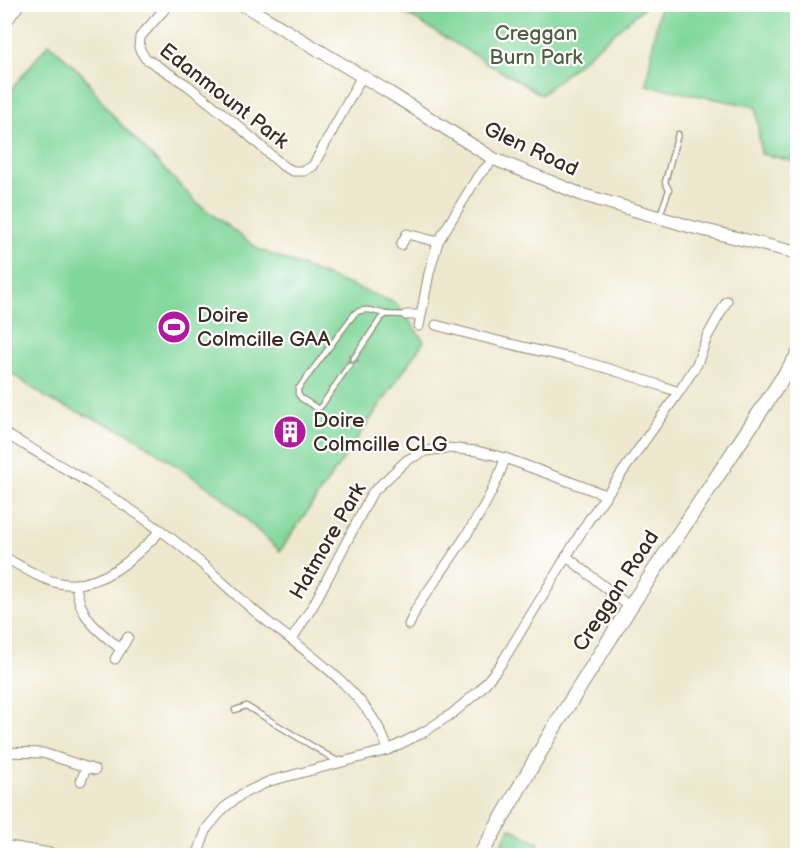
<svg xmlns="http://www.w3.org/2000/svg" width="802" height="860" font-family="'Balsamiq Sans',sans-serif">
<rect width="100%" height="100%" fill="#fff"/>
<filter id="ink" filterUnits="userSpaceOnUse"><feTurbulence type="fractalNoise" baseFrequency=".0167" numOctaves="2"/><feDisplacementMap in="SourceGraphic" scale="12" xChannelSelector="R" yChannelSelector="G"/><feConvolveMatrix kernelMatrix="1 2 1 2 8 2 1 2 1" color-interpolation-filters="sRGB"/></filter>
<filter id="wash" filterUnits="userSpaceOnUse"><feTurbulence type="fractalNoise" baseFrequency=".008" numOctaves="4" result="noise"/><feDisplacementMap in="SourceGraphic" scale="24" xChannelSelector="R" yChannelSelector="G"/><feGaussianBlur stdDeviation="1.35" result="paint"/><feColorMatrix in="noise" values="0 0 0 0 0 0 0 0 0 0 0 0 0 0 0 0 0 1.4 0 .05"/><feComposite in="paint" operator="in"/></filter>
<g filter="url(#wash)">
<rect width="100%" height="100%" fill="#ede8ce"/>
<!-- green -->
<g fill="#81d79b" stroke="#5e805c" stroke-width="1.5">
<polygon points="391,5 647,5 541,95"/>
<polygon points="660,5 797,5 797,162 761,154 756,107 646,85"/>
<polygon points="49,43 82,74 113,116 197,203 260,250 396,303 424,341 280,551 221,496 128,433 50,400 5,369 5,97"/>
<polygon points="510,828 539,843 534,852 531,850 522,855 496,855"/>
</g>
</g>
<g filter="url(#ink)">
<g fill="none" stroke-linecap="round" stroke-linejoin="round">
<!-- service casing -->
<g stroke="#948976" stroke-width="7">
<g id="service">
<polyline points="660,215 669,190 665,182 678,134"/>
<path d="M 387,314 L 381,318 L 322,405 L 318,409 L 301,398 L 298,394 L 298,389 L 355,313 C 365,307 374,311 385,314 C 392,315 400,314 406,315"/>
<polyline points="235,710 246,706 337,761"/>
</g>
</g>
<!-- minor casing -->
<g stroke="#948976" stroke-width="11">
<g id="minor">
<polyline points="169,4 140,37 139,48 145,58 187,85 235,123 283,166 293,171 304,171 313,166 362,76"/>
<polyline points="4,26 20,4"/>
<polyline points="401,245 407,234 438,242"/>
<polyline points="406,315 421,315"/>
<path d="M 436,325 C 482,338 528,348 574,359 C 610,368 644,380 679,392"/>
<polyline points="419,326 429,273 438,242 478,176 494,159"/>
<path d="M 4,433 C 57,464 111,494 160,530 C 199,557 231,593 268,622 C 311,655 372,696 388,750"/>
<polyline points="566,556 630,607"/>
<path d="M 4,557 C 21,566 39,579 59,583 C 100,591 135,558 161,530"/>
<path d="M 76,585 C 79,617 97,630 121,649"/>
<path d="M 409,625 L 417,607 C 446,564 491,507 505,458"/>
<polyline points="292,639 314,604 372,493 407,460 426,451 447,448 477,451 505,458 606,495"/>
<polyline points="115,659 128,637"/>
<polyline points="4,752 43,753 95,770"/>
<polyline points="81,781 86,768"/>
<polyline points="4,845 66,856"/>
<polyline points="197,856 207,828 224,808 242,794 270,781 388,750 424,732 453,713 480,690 501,664 588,521 679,392 697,364 707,337 727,301"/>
</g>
</g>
<!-- tertiary casing -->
<g stroke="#948976" stroke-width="14">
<polyline id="tertiary" points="242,4 390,93 494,159 583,195 692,227 798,253"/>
</g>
<!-- secondary casing -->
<g stroke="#948976" stroke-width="16">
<polyline id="secondary" points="480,856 555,726 630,607 798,355"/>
</g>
<!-- service -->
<use href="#service" stroke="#fff" stroke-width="4.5"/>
<!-- minor -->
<use href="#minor" stroke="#fff" stroke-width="9"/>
<!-- tertiary -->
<use href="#tertiary" stroke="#fff" stroke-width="12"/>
<!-- secondary -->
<use href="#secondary" stroke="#fff" stroke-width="14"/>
</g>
<!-- one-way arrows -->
<defs><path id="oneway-chevron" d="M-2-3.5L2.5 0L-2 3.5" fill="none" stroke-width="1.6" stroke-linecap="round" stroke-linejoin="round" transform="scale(1.5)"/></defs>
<use stroke="#a79f9a" href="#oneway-chevron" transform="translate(352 360) rotate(124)"/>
</g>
<!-- icons -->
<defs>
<g id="stadium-disc" transform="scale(1.725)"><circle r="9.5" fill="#b5179e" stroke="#fff"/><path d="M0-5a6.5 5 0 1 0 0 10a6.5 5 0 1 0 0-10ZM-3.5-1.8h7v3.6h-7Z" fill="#fff"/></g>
<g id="building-disc" transform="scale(1.725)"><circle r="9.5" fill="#b5179e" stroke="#fff"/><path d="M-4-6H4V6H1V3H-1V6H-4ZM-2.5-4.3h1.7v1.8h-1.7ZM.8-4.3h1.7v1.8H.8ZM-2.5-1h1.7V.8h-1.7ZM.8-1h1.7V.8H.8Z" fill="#fff"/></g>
</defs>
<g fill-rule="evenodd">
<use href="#stadium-disc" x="174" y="327"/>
<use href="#building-disc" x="290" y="432"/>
</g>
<g text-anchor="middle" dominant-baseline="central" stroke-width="4.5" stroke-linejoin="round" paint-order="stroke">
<!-- park labels -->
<g font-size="21" fill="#505e44" stroke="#fff">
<text x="536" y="33">Creggan<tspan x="536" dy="24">Burn Park</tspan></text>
</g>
<!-- street labels -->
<g font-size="21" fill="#3b2a1e" stroke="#fff">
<text transform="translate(224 96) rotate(38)">Edanmount Park</text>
<text transform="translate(531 149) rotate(25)">Glen Road</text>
<text transform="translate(328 541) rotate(-60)">Hatmore Park</text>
<text transform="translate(616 591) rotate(-57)">Creggan Road</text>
</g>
<!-- poi labels -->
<g font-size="21" fill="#3b2a1e" stroke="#fff" text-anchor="start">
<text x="197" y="315">Doire<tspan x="197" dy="24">Colmcille GAA</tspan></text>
<text x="313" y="420">Doire<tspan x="313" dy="24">Colmcille CLG</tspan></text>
</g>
</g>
<!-- margin -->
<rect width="802" height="860" fill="none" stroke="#fff" stroke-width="24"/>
</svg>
